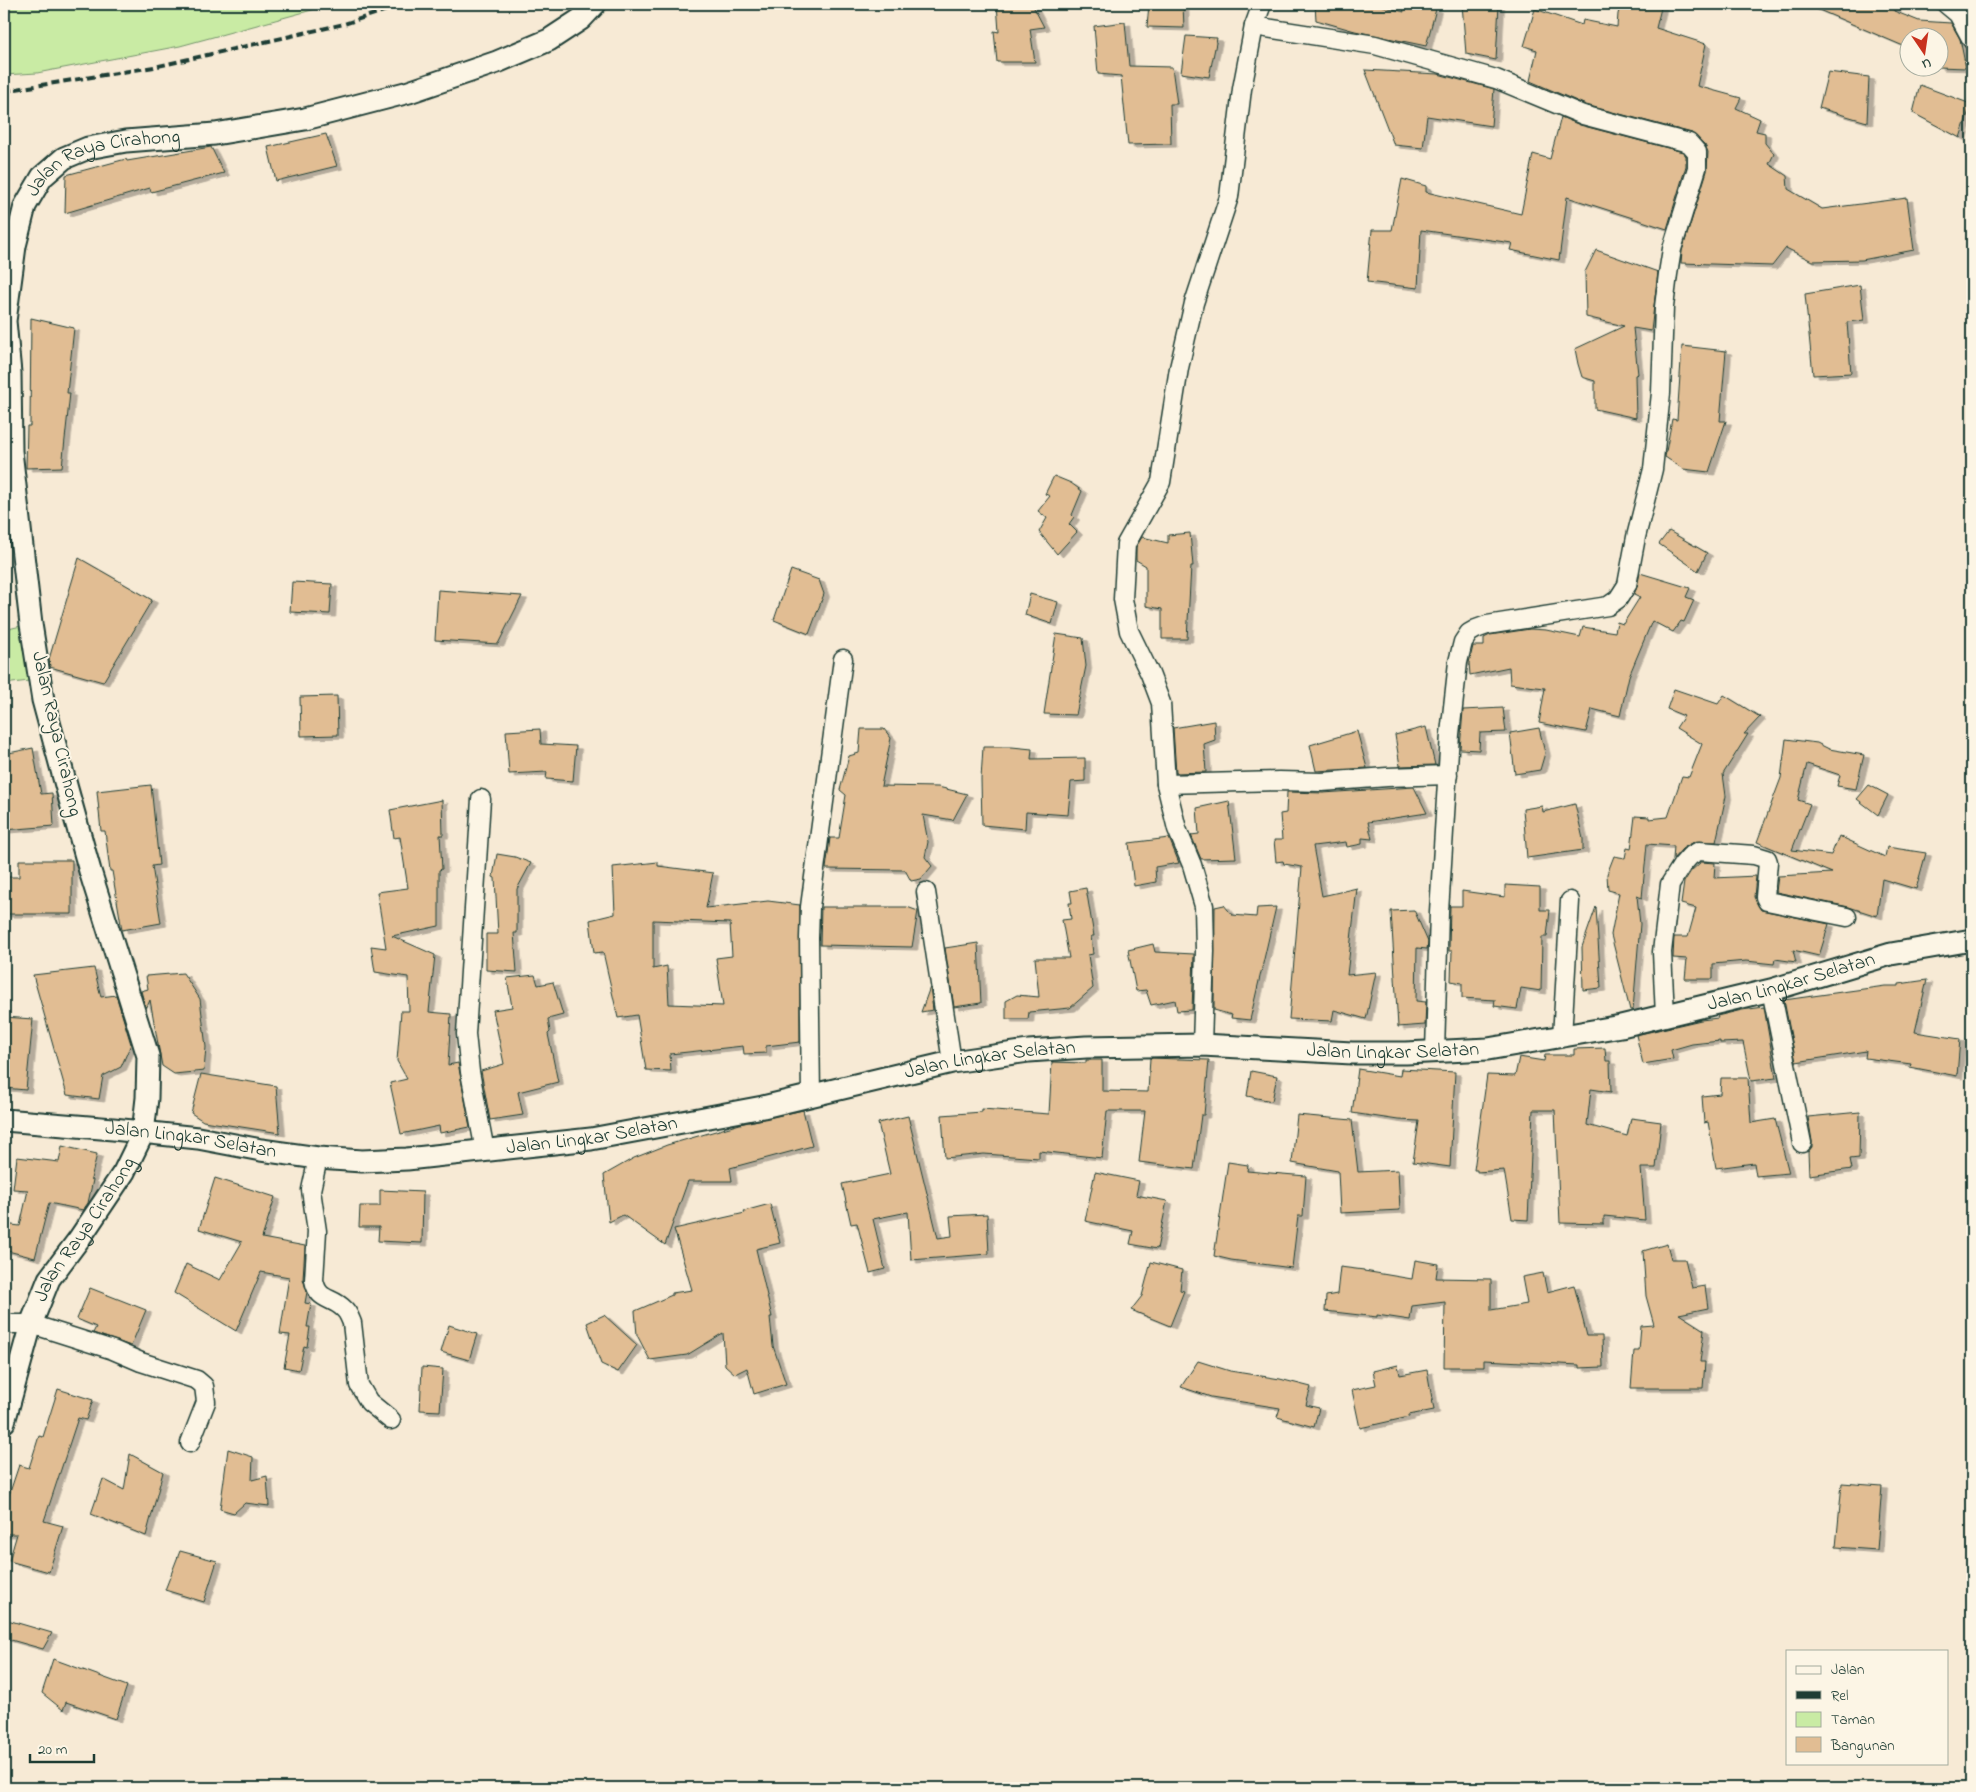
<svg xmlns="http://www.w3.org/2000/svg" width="1976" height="1792" font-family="'Indie Flower',sans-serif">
<defs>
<filter id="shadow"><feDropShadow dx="5.5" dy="3" stdDeviation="0" flood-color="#0004"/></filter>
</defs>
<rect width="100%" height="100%" fill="#f7ead5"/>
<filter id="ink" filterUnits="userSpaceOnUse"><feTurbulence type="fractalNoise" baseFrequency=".02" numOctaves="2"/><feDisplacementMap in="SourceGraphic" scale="10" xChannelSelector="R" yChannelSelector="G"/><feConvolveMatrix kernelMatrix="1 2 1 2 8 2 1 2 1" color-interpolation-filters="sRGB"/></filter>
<g filter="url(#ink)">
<!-- green -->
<g fill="#c9eba4" stroke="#74946c">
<polygon points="4,4 334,4 180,46 37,73 4,75"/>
<polygon points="21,626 29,681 4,684 4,630"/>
</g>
<!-- building -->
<g fill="#e1bd93" stroke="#1f3d34" fill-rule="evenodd" filter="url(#shadow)">
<polygon points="997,4 1032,4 1044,27 1030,29 1035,62 997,62 994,31 999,32"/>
<polygon points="1149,4 1183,4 1184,28 1147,27"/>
<polygon points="1315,4 1376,4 1404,12 1402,4 1436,9 1426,46 1355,31 1316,20"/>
<polygon points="1462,4 1499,4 1496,60 1466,54"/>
<polygon points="1621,4 1662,4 1656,28 1706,44 1697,86 1741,98 1736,108 1760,119 1756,131 1765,133 1765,143 1774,154 1769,164 1787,176 1788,189 1822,209 1907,198 1914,250 1862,260 1812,261 1786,248 1772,266 1681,263 1682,251 1707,171 1708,152 1705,145 1692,133 1586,105 1530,81 1537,50 1524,46 1535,9 1582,25 1583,20 1617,27 1618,14"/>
<polygon points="1805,4 1898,4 1894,11 1919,21 1951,23 1960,39 1966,68 1938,67 1938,38 1908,38 1908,48"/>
<polygon points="1125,22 1129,66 1172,67 1177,104 1170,104 1171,144 1128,145 1121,76 1098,74 1094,26"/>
<polygon points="1186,36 1217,38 1209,77 1181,73"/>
<polygon points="1365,70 1438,74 1494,89 1491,126 1427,116 1423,148 1394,145"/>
<polygon points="1828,72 1869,77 1867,122 1819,108"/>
<polygon points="1920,85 1971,104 1960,138 1913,113"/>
<polygon points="1561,117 1580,125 1683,152 1686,156 1686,166 1667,229 1567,197 1559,260 1510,250 1512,243 1421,230 1418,288 1367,282 1372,230 1392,230 1402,179 1426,186 1426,192 1521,214 1533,154 1550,159"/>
<polygon points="326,134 337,166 276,181 268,147"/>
<polygon points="211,147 224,173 151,192 150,188 65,213 66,175 126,159 127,161"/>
<polygon points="1596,250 1658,272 1651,331 1633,328 1638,374 1635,375 1636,418 1595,409 1595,381 1582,377 1578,364 1575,349 1624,326 1586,317 1585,272"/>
<polygon points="1860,285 1864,320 1847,322 1851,373 1813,375 1805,294"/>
<polygon points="31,318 74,328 67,393 70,393 62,467 26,468 27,426 30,426"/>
<polygon points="1682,346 1726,351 1720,421 1726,421 1709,472 1683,469 1665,457 1672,419 1677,420"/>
<polygon points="1054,476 1071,483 1082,491 1072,515 1074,517 1069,524 1077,532 1057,554 1039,532 1047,518 1038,511 1050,496 1045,494"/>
<polygon points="1669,531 1707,553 1698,571 1659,544"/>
<polygon points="1190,533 1193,566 1191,566 1187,639 1162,639 1162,609 1146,606 1146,566 1136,560 1136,547 1142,537 1168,543 1168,535"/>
<polygon points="79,558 152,600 103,682 50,667 49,659"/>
<polygon points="791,570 819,580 824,594 809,634 774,620"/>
<polygon points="1640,573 1690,588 1686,597 1694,600 1684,622 1681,621 1673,632 1652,621 1629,676 1620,716 1592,709 1586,732 1539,723 1545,688 1510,684 1509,667 1470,675 1469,663 1473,646 1484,646 1484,638 1490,635 1530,629 1546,630 1580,637 1583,627 1615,632 1617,622 1623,624 1640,597 1634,594 1637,587"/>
<polygon points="292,582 332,584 330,614 290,612"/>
<polygon points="438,590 522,596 498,644 435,640"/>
<polygon points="1030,594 1058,602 1052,624 1025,615"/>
<polygon points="1056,634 1083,638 1086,666 1076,715 1044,714"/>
<polygon points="1674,689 1718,704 1724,695 1760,717 1744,734 1748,734 1723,774 1726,796 1716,842 1694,842 1682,849 1673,859 1674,846 1647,844 1642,898 1637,896 1640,924 1633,1010 1630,1010 1611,935 1619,893 1608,890 1607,874 1614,856 1625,858 1627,848 1631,849 1635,816 1649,817 1649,819 1668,817 1682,776 1689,777 1702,744 1676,728 1684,716 1667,709"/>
<polygon points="337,696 338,735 301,736 300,697"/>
<polygon points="1503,708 1506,732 1480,733 1479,750 1460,749 1463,710"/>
<polygon points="1214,721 1215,740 1204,744 1206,772 1176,773 1173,728"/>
<polygon points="1426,727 1435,765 1400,766 1395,735"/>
<polygon points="1539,728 1545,753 1540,770 1515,774 1510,733"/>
<polygon points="540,729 541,744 576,746 573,781 546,779 547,772 509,774 506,731"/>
<polygon points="861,729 884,729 891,738 881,786 938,787 967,794 953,820 923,815 928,842 925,857 932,866 921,879 911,881 905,870 826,869 830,838 839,838 846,795 840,790 849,756 859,753"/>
<polygon points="1357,731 1367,768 1316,771 1310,745"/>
<polygon points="1786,739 1817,743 1829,749 1864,755 1856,789 1837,786 1840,775 1807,764 1798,800 1810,804 1792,850 1831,855 1839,836 1885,857 1887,847 1926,853 1916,889 1882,879 1877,916 1849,907 1776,892 1778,876 1832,873 1757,842 1781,778"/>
<polygon points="983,747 1012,747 1032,749 1031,759 1085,758 1085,781 1071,782 1068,815 1026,812 1025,829 982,825 981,779"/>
<polygon points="33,748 41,794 52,793 54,826 4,830 4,754"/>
<polygon points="151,785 159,865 152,866 161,923 122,930 112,871 110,871 105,831 101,831 97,791"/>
<polygon points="1869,785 1888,795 1878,815 1857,799"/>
<polygon points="1414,787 1427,813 1368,822 1372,839 1362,838 1362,844 1347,847 1346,842 1313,846 1322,896 1357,888 1347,975 1376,972 1366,1019 1334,1010 1332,1021 1289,1019 1302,867 1284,864 1283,861 1276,862 1274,840 1282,840 1280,814 1286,813 1287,792 1323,793"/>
<polygon points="442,800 443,835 440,835 442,869 439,870 439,926 392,936 435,955 429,1012 451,1014 448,1065 458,1063 470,1127 440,1133 439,1126 401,1134 390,1083 407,1079 397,1061 401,1011 409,1011 408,977 375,972 371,946 386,948 377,892 408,888 400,837 394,838 390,810"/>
<polygon points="1229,801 1236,858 1201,859 1191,835 1199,834 1197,808"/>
<polygon points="1575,804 1583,839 1583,850 1527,858 1523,809 1542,806 1543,812"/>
<polygon points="1169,838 1179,863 1155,867 1156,882 1134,886 1129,843"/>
<polygon points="497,854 515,857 531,863 517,889 517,933 514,933 517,972 486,970 486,934 498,934 495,878 493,877"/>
<polygon points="19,860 72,860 72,914 4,914 4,877 19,877"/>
<path d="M 658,862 L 658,866 L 713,873 L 706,908 L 768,901 L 800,905 L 800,1042 L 766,1046 L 766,1053 L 744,1054 L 743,1046 L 670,1054 L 671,1071 L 646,1070 L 637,1015 L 618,1018 L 603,952 L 594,953 L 590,920 L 615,914 L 613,867 ZM 653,920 L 730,923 L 732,956 L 716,958 L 723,1006 L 669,1004 L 667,966 L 653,969 Z"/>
<polygon points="1701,862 1715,863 1714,878 1756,876 1754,897 1761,910 1829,924 1819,956 1793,950 1796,962 1775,959 1774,964 1746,961 1713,964 1713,979 1685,979 1687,959 1673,958 1674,937 1688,937 1696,908 1681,904 1684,882 1691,871"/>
<polygon points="1505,885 1540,887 1540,910 1550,910 1547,937 1542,937 1541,991 1521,988 1517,1009 1494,1006 1495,1000 1462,998 1462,983 1451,981 1452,951 1449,951 1450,906 1462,906 1462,891 1505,897"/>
<polygon points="1086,888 1094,936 1091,936 1093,954 1088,955 1093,988 1070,1008 1029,1012 1028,1019 1006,1019 1006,1001 1017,995 1039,997 1035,958 1069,958 1062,920 1071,919 1069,903 1072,903 1070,891"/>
<polygon points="1224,905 1232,915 1256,917 1257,908 1276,907 1250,1020 1231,1018 1232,1015 1214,1010 1215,907"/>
<polygon points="821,907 907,907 918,911 912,947 820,945"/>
<polygon points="1596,907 1601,988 1583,990 1582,947"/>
<polygon points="1414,910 1428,942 1427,949 1417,948 1416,1001 1426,1002 1425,1025 1398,1027 1391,911"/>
<polygon points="978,943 981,1003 954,1007 945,948"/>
<polygon points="1153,944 1155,952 1194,954 1192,1010 1177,1011 1175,1000 1151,1005 1146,990 1136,991 1128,950"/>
<polygon points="94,968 101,997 116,995 131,1044 121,1067 103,1076 99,1099 67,1095 33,975"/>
<polygon points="183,973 200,999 206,1047 204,1071 174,1074 162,1066 150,1000 146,1009 141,991 148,989 146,976"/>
<polygon points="535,975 538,985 553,982 563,1015 548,1019 550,1032 548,1034 558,1082 518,1092 523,1115 490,1120 481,1071 504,1064 493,1010 512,1007 507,978"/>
<polygon points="1927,980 1915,1032 1960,1039 1957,1076 1910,1067 1911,1064 1865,1058 1866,1051 1796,1062 1784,1000 1885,986 1899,986 1899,984"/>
<polygon points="930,987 933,1010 921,1012"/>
<polygon points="1764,1007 1776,1078 1751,1081 1743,1042 1720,1043 1720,1041 1692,1044 1671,1050 1673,1059 1643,1064 1636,1035 1701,1020 1718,1018 1717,1016 1742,1010"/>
<polygon points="4,1017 33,1019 26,1090 4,1088"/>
<polygon points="1605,1048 1606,1061 1610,1061 1611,1092 1591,1089 1587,1125 1627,1136 1631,1118 1661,1122 1656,1168 1641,1168 1645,1220 1604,1216 1604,1224 1560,1223 1555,1110 1533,1110 1528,1220 1512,1219 1504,1170 1477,1172 1477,1170 1474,1170 1487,1075 1515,1076 1519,1057 1544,1061 1545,1055 1574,1055 1574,1049"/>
<polygon points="1150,1058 1209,1060 1204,1115 1201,1115 1194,1169 1139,1162 1145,1111 1107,1111 1102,1158 1039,1151 1039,1158 984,1154 945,1158 942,1115 982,1112 982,1109 1049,1114 1052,1062 1086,1063 1086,1060 1102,1060 1102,1091 1148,1092"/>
<polygon points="1358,1069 1400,1076 1401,1069 1455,1072 1450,1167 1413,1162 1419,1121 1398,1120 1352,1113"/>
<polygon points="1251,1071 1277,1076 1272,1101 1247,1096"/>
<polygon points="201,1074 276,1086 280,1133 203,1121 191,1113"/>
<polygon points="1721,1078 1748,1078 1751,1123 1775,1119 1789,1173 1756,1176 1754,1163 1716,1168 1708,1122 1704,1123 1702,1096 1720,1094"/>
<polygon points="803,1110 812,1146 730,1168 732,1181 688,1181 665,1245 623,1215 609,1222 604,1175 634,1158 667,1145 740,1124"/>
<polygon points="1860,1112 1859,1158 1850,1159 1852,1169 1809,1175 1808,1152 1812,1147 1812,1141 1808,1117"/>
<polygon points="1297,1115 1352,1120 1358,1172 1398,1170 1400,1210 1340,1213 1338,1171 1292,1163"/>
<polygon points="908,1116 938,1238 952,1236 950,1216 987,1214 989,1254 911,1260 908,1212 873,1219 885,1269 870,1273 857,1223 851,1224 842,1184 890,1174 878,1123"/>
<polygon points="62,1146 97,1154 91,1179 93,1180 88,1203 83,1210 49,1203 35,1258 4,1250 4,1224 20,1226 28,1190 13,1189 17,1157 59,1162"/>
<polygon points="1228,1162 1248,1165 1247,1171 1306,1176 1303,1216 1298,1216 1292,1268 1231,1260 1214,1256"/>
<polygon points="1095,1172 1139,1181 1136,1195 1167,1201 1157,1249 1130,1244 1133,1231 1085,1221"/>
<polygon points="215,1178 275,1197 262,1238 305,1246 303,1279 307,1292 305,1303 311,1304 307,1327 310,1327 307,1347 304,1346 299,1370 284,1367 290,1335 280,1334 289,1277 261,1272 236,1331 174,1293 186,1264 220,1280 242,1242 199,1229"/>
<polygon points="380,1190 423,1192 422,1243 378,1241 379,1227 359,1227 360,1206 380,1206"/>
<polygon points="770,1204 780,1243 756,1249 772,1317 770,1317 773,1346 786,1384 754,1394 747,1368 735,1374 725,1365 723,1333 687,1355 650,1360 637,1335 635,1311 672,1295 672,1293 692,1290 674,1229 745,1213 744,1211"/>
<polygon points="1667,1244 1671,1259 1685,1259 1692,1288 1705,1286 1708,1308 1679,1314 1704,1330 1700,1362 1705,1362 1703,1388 1631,1388 1634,1351 1639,1351 1641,1326 1654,1325 1646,1296 1643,1251"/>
<polygon points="1415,1260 1438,1264 1436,1278 1491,1279 1491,1310 1527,1304 1522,1277 1543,1273 1547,1292 1574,1285 1587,1336 1602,1336 1603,1367 1579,1368 1579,1365 1484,1360 1484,1367 1444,1367 1445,1302 1412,1306 1410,1320 1377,1315 1377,1317 1325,1311 1326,1296 1337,1294 1340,1267 1364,1270 1364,1271 1412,1279"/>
<polygon points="1151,1262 1182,1270 1180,1290 1184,1291 1170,1326 1131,1310 1142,1296"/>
<polygon points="90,1288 146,1310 131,1346 93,1333 96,1327 77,1319"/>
<polygon points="604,1315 637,1345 618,1372 601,1364 587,1323"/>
<polygon points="449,1325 477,1334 469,1360 441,1352"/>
<polygon points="1198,1361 1230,1371 1280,1379 1311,1387 1306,1405 1319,1408 1314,1427 1277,1417 1280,1408 1211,1397 1181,1387"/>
<polygon points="1398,1365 1400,1375 1427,1370 1434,1410 1409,1415 1409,1417 1360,1428 1352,1390 1376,1385 1373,1371"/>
<polygon points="422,1367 443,1369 440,1411 420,1410"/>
<polygon points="58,1389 93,1400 86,1420 78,1418 44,1521 63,1526 49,1572 9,1561 17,1534 4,1534 4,1510 19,1465 29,1468 39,1436 43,1437"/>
<polygon points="228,1449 253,1457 252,1480 267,1476 269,1506 245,1503 234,1513 220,1509"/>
<polygon points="130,1454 163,1472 146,1536 91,1514 103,1479 124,1490"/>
<polygon points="1842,1483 1882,1486 1877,1550 1836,1547"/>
<polygon points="180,1551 217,1561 204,1602 165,1590"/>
<polygon points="4,1619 52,1633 43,1649 4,1638"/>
<polygon points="53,1659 127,1686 116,1719 66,1702 63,1710 42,1693"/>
</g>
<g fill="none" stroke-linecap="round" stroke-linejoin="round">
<!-- minor casing -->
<g stroke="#1f3d34" stroke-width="21">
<g id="minor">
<polyline points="1946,4 1958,14 1972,40"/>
<polyline points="1254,26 1375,45 1496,79 1583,115 1689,143 1697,152 1697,168 1672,249 1668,274 1664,307 1661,393 1653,469 1636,537 1627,585 1618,599 1608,606 1487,625 1476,629 1469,633 1463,642 1458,662 1450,734 1439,912 1435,1052"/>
<polyline points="1166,784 1279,781 1322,782 1387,777 1448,775"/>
<polyline points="481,799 466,1034 470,1072 485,1151"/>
<polyline points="926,892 952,1062"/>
<polyline points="1771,990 1802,1143"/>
<polyline points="1665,1016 1662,952 1670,884 1682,865 1690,856 1699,851 1754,855 1767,859 1768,862 1765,897 1767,901 1847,917"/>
<polyline points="1562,1037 1570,901"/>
<polyline points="1202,1045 1205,951 1204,906 1192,865 1177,829 1166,784 1161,703 1150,674 1129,631 1123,599 1126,544 1161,482 1179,368 1194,303 1229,197 1242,89 1254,26 1262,4"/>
<polyline points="811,1096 809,938 810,907 843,659"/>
<path d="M 318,1158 L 311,1190 L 317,1231 L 314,1280 C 318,1302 332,1296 344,1309 C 348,1312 350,1318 352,1323 L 359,1385 L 369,1402 L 391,1420"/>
<polyline points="4,1324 31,1324 113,1350 141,1362 197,1380 204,1386 206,1402 190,1443"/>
</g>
</g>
<!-- tertiary casing -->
<g stroke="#1f3d34" stroke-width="25">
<g id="tertiary">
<path id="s1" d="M 4,1120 L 113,1129 L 198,1138 L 261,1150 L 318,1158 L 362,1161 L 407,1159 L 591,1139 L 763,1107 L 952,1062 L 1029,1051 L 1086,1047 L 1202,1045 L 1352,1053 L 1406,1053 L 1488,1049 L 1621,1026 L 1771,990 L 1891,954 L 1972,940"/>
<path id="s2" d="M 4,1422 L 31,1324 L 49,1279 L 79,1239 L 124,1172 L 143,1133 L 147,1098 L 148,1056 L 90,871 L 67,789 L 43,700 L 31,624 L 11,451 L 10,373 L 5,321 L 15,246 L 25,206 L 42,177 L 64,158 L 88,148 L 126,141 L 215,134 L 305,119 L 409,92 L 497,62 L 549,40 L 581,19 L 595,4"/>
</g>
</g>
<!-- minor -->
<use href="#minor" stroke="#fcf5e5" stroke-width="18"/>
<!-- tertiary -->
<use href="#tertiary" stroke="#fcf5e5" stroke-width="21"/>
<!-- rail -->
<polyline stroke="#1f3d34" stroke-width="4" stroke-dasharray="8 4" stroke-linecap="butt" points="4,91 154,67 344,24 405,4"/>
</g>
</g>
<g text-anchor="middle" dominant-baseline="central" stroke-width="4" stroke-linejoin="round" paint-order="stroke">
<!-- street labels -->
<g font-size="20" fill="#1f3d34" stroke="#fcf5e5">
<text stroke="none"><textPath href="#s2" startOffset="1368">Jalan Raya Cirahong</textPath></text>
<text transform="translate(56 734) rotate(77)">Jalan Raya Cirahong</text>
<text stroke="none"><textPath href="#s1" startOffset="1808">Jalan Lingkar Selatan</textPath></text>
<text stroke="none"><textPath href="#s1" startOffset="1402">Jalan Lingkar Selatan</textPath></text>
<text stroke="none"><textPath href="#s1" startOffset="998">Jalan Lingkar Selatan</textPath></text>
<text stroke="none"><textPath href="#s1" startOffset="592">Jalan Lingkar Selatan</textPath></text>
<text stroke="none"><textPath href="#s1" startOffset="188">Jalan Lingkar Selatan</textPath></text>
<text stroke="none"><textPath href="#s2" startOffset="211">Jalan Raya Cirahong</textPath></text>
</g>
</g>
<!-- margin -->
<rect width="1976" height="1792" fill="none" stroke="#fcf5e5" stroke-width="20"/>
<rect x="10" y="10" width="1956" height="1772" fill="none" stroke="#1f3d34" stroke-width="2" filter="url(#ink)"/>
<!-- legend -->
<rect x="1786" y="1650" width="162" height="115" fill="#fcf5e5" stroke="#a4ab9e"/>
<rect x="1796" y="1666" width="25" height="8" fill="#fcf5e5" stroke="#a4ab9e"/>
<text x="1831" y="1674" font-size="15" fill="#1f3d34">Jalan</text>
<rect x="1796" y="1691" width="25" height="8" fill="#1f3d34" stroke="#a4ab9e"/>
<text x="1831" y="1700" font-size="15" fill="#1f3d34">Rel</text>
<rect x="1796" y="1712" width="25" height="15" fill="#c9eba4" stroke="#a4ab9e"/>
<text x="1831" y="1724" font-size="15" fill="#1f3d34">Taman</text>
<rect x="1796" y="1737" width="25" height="15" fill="#e1bd93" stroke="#a4ab9e"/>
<text x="1831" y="1750" font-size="15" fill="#1f3d34">Bangunan</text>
<!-- north arrow -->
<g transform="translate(1924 52) rotate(167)"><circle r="24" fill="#fcf5e5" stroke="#a4ab9e"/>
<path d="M0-4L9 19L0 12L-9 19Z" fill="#c8321e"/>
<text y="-8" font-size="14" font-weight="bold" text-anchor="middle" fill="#1f3d34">U</text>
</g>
<!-- scale -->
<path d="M30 1754v8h64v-8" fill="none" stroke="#1f3d34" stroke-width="2.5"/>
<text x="38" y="1754" font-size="15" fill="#1f3d34" stroke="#fcf5e5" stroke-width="4" paint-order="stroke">20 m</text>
</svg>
